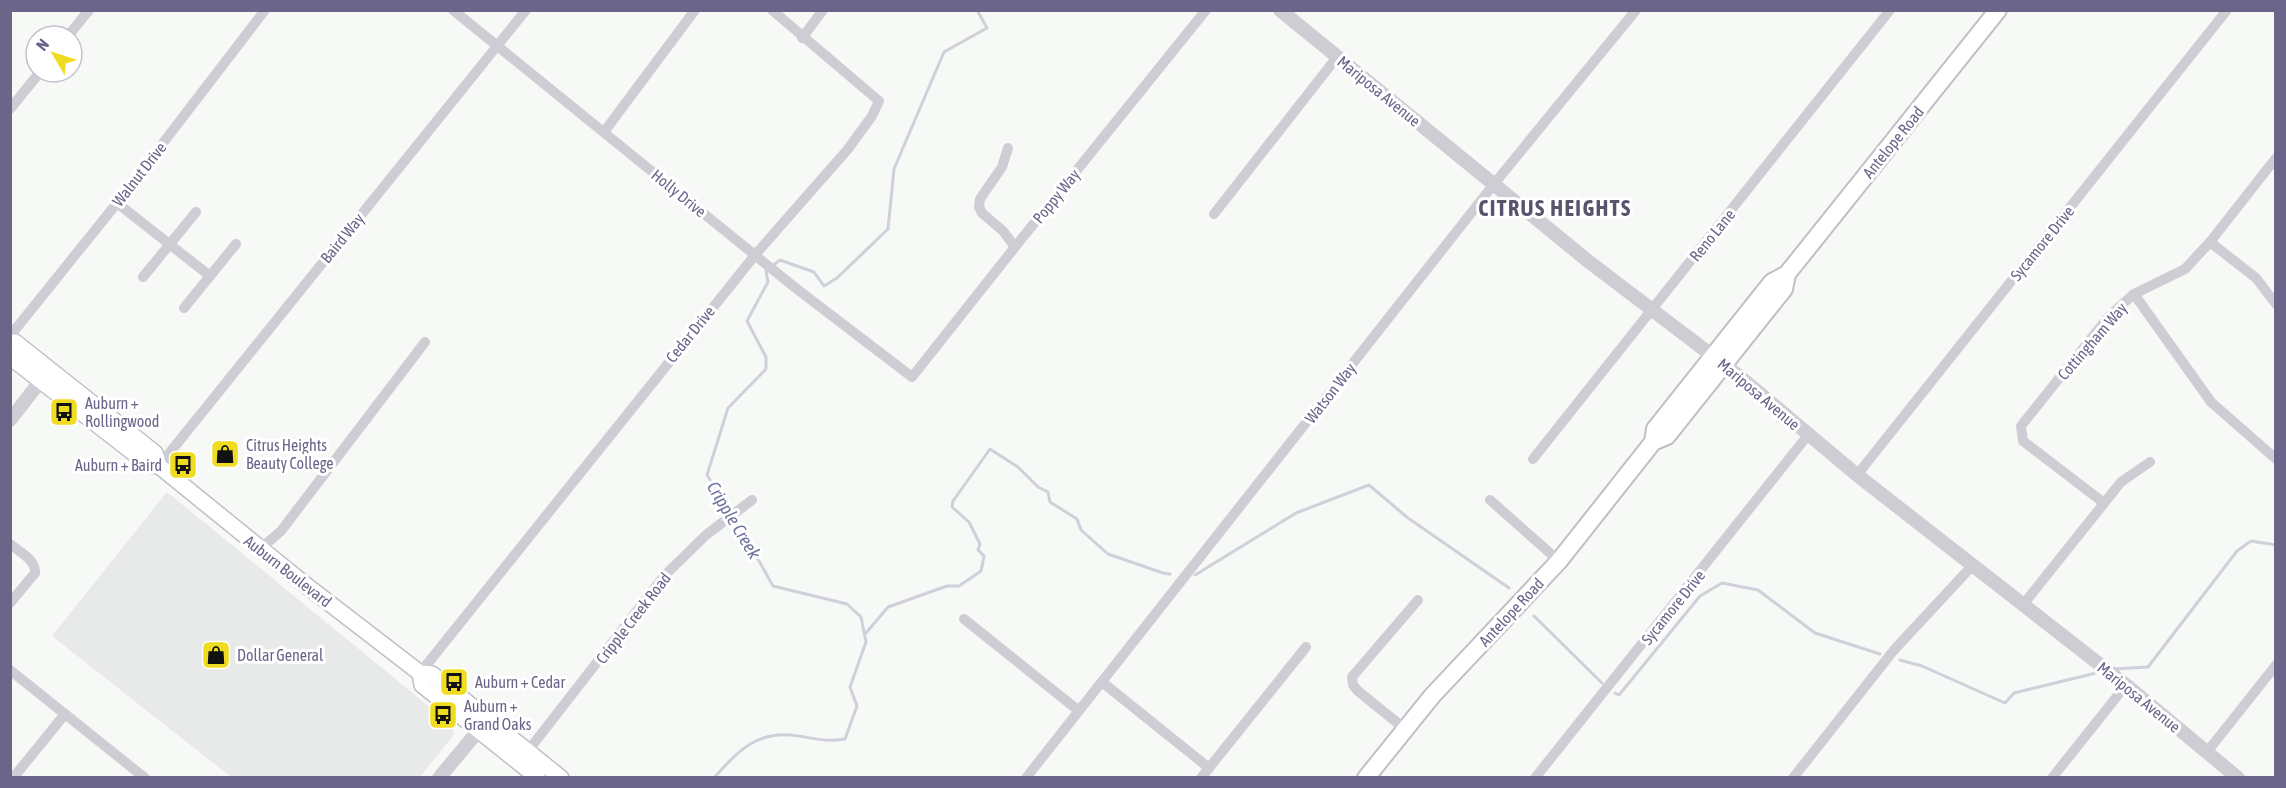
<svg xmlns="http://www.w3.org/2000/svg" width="2286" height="788" font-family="'Asap Condensed',sans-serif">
<rect width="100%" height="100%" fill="#f7f9f6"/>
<!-- built -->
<polygon fill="#e8e9e9" points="167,492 454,727 453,736 420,777 231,777 52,636"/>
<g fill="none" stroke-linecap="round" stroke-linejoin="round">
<!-- stream -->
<g stroke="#cfd0da" stroke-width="3">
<polyline points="731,512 707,475 728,408 766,369 766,357 747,321 768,282 766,271 780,260 814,272 824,286 837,278 888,229 894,169 944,52 987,28 977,10"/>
<polyline points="1195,575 1296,513 1369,485 1408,518 1509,588"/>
<polyline points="1534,616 1602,683"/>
<polyline points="866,633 888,607 947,586 959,586 981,571 984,556 978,550 980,544 969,522 952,507 953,501 990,449 1018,467 1038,487 1048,492 1050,502 1077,519 1081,530 1108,554 1163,573 1170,574"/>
<polyline points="1900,660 1922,666 2005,703 2014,693 2100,672"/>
<polyline points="2113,669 2148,667 2237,551 2251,541 2276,545"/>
<polyline points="1615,693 1619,695 1700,596 1722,583 1758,590 1815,633 1880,654"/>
<path d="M 714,778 C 738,751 758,729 798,736 C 818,739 825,742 845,739 L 857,706 L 850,687 L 866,642 L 861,617 L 847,604 L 773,586 L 735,518"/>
</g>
<!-- secondary casing -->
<g stroke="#c0bfc7" stroke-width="18">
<g id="secondary">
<polyline points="10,343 15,342 155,453 159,466 307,586 420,673 432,674 561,778"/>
<polyline points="10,357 149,465 159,466"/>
<polyline points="420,673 422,685 538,778"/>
</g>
</g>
<!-- primary casing -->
<g stroke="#c0bfc6" stroke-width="20">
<g id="primary">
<polyline points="1653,442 1667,436 1784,289 1787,274"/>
<polyline points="1366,778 1432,696 1559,561 1653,442 1655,429 1772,282 1787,274 1998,10"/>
</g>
</g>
<!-- minor -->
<g stroke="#cecdd3" stroke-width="10">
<polyline points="453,10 793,286 912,377 1015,247 1206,10"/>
<polyline points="68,36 89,10"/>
<polyline points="802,38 823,10"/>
<polyline points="10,109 40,72"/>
<polyline points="604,132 695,10"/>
<polyline points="1008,148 1002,167 980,199 979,207 982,213 1003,231 1015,247"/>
<polyline points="117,203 210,276"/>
<polyline points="1214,214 1337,57"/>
<polyline points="2210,242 2256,278 2276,304"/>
<polyline points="143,277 196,212"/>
<polyline points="2134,294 2211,402 2276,459"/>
<polyline points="184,308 236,244"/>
<polyline points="10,336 117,203 265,10"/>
<polyline points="1533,459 1890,10"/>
<polyline points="159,466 526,10"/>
<polyline points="1857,475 2227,10"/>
<polyline points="1490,500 1559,561"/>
<polyline points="2104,503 2023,441 2021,426 2109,316 2134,294 2185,269 2210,242 2276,158"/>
<path d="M 10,544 C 20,552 36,560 35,573 L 10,603"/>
<polyline points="260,549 281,531 425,342"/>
<polyline points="2022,606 2121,482 2150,462"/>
<polyline points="964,619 1079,711"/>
<polyline points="10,670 145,778"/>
<polyline points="420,673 755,255 848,149 872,116 879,101 772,10"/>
<polyline points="1102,682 1209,768"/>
<polyline points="1405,729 1358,691 1353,685 1352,677 1418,600"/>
<polyline points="528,751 664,576 706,535 752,500"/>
<polyline points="2207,752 2276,665"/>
<polyline points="13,778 65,714"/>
<polyline points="1026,778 1494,184 1636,10"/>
<polyline points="1201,778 1306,647"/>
<polyline points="1535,778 1808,435"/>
<polyline points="1793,778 1894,650 1972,566"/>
<polyline points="2052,778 2126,685"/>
</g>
<!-- tertiary -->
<g stroke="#cecdd3" stroke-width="14">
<polyline points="1280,10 1588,261 1739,376 1857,475 2126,685 2238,778"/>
<polyline points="10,420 46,374"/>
<polyline points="439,778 478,731"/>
</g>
<!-- secondary -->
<use href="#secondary" stroke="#fff" stroke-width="15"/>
<!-- primary -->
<use href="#primary" stroke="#fff" stroke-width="16"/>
</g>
<!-- icons -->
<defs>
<g id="bus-square" transform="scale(1.5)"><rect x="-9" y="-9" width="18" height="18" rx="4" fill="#efdb1f" stroke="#fff"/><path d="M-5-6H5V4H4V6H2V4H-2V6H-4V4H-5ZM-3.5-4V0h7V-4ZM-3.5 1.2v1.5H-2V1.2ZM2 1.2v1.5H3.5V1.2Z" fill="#111"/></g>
<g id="shop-square" transform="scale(1.5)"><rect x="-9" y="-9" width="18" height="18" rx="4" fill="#efdb1f" stroke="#fff"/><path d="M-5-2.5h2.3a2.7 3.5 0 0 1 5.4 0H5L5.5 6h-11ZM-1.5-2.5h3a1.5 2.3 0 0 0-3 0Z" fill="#111"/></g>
</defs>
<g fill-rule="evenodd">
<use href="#bus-square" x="64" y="412"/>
<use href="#shop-square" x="225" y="454"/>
<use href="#bus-square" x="183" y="465"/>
<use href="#shop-square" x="216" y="655"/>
<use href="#bus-square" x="454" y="682"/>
<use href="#bus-square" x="443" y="715"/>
</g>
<g text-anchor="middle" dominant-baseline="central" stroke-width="6" stroke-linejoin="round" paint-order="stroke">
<!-- street labels -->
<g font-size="16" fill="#6a6589" stroke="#fff">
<text transform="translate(1379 91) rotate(39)">Mariposa Avenue</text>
<text transform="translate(1893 142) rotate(-51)">Antelope Road</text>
<text transform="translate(139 174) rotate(-52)">Walnut Drive</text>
<text transform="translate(679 193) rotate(39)">Holly Drive</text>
<text transform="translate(1056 196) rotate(-51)">Poppy Way</text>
<text transform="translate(1712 235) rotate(-51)">Reno Lane</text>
<text transform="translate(342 238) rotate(-51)">Baird Way</text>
<text transform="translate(2042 243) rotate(-51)">Sycamore Drive</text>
<text transform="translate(690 334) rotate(-51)">Cedar Drive</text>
<text transform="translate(2092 341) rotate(-49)">Cottingham Way</text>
<text transform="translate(1330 393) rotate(-52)">Watson Way</text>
<text transform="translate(1759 394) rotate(40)">Mariposa Avenue</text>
<text transform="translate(288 571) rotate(38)">Auburn Boulevard</text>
<text transform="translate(1673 607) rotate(-51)">Sycamore Drive</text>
<text transform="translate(1511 612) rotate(-47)">Antelope Road</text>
<text transform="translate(633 618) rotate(-52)">Cripple Creek Road</text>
<text transform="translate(2139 697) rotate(39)">Mariposa Avenue</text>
</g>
<!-- poi labels -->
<g font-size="16" fill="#6a6589" stroke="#fff" text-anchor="start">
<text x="85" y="403">Auburn +<tspan x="85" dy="18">Rollingwood</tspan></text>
<text x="246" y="445">Citrus Heights<tspan x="246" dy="18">Beauty College</tspan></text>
<text x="162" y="465" text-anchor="end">Auburn + Baird</text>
<text x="237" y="655">Dollar General</text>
<text x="475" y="682">Auburn + Cedar</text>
<text x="464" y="706">Auburn +<tspan x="464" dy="18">Grand Oaks</tspan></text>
</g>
<!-- water labels -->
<g font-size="18" font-style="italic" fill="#70739a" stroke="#fff">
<text transform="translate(734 520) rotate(59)">Cripple Creek</text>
</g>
<!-- district labels -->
<g font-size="22" font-weight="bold" letter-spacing="1.5" fill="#57546d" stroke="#fff">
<text x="1555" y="208">CITRUS HEIGHTS</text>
</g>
</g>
<!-- border -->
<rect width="2286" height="788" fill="none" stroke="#6a6589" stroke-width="24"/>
<!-- north arrow -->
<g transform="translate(54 54) rotate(309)"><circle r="28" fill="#ffffff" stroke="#c3c1d0" stroke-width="1.5"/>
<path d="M0-4.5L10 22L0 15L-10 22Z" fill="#efdb1f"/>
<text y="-9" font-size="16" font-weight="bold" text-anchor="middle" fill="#6a6589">N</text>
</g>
</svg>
